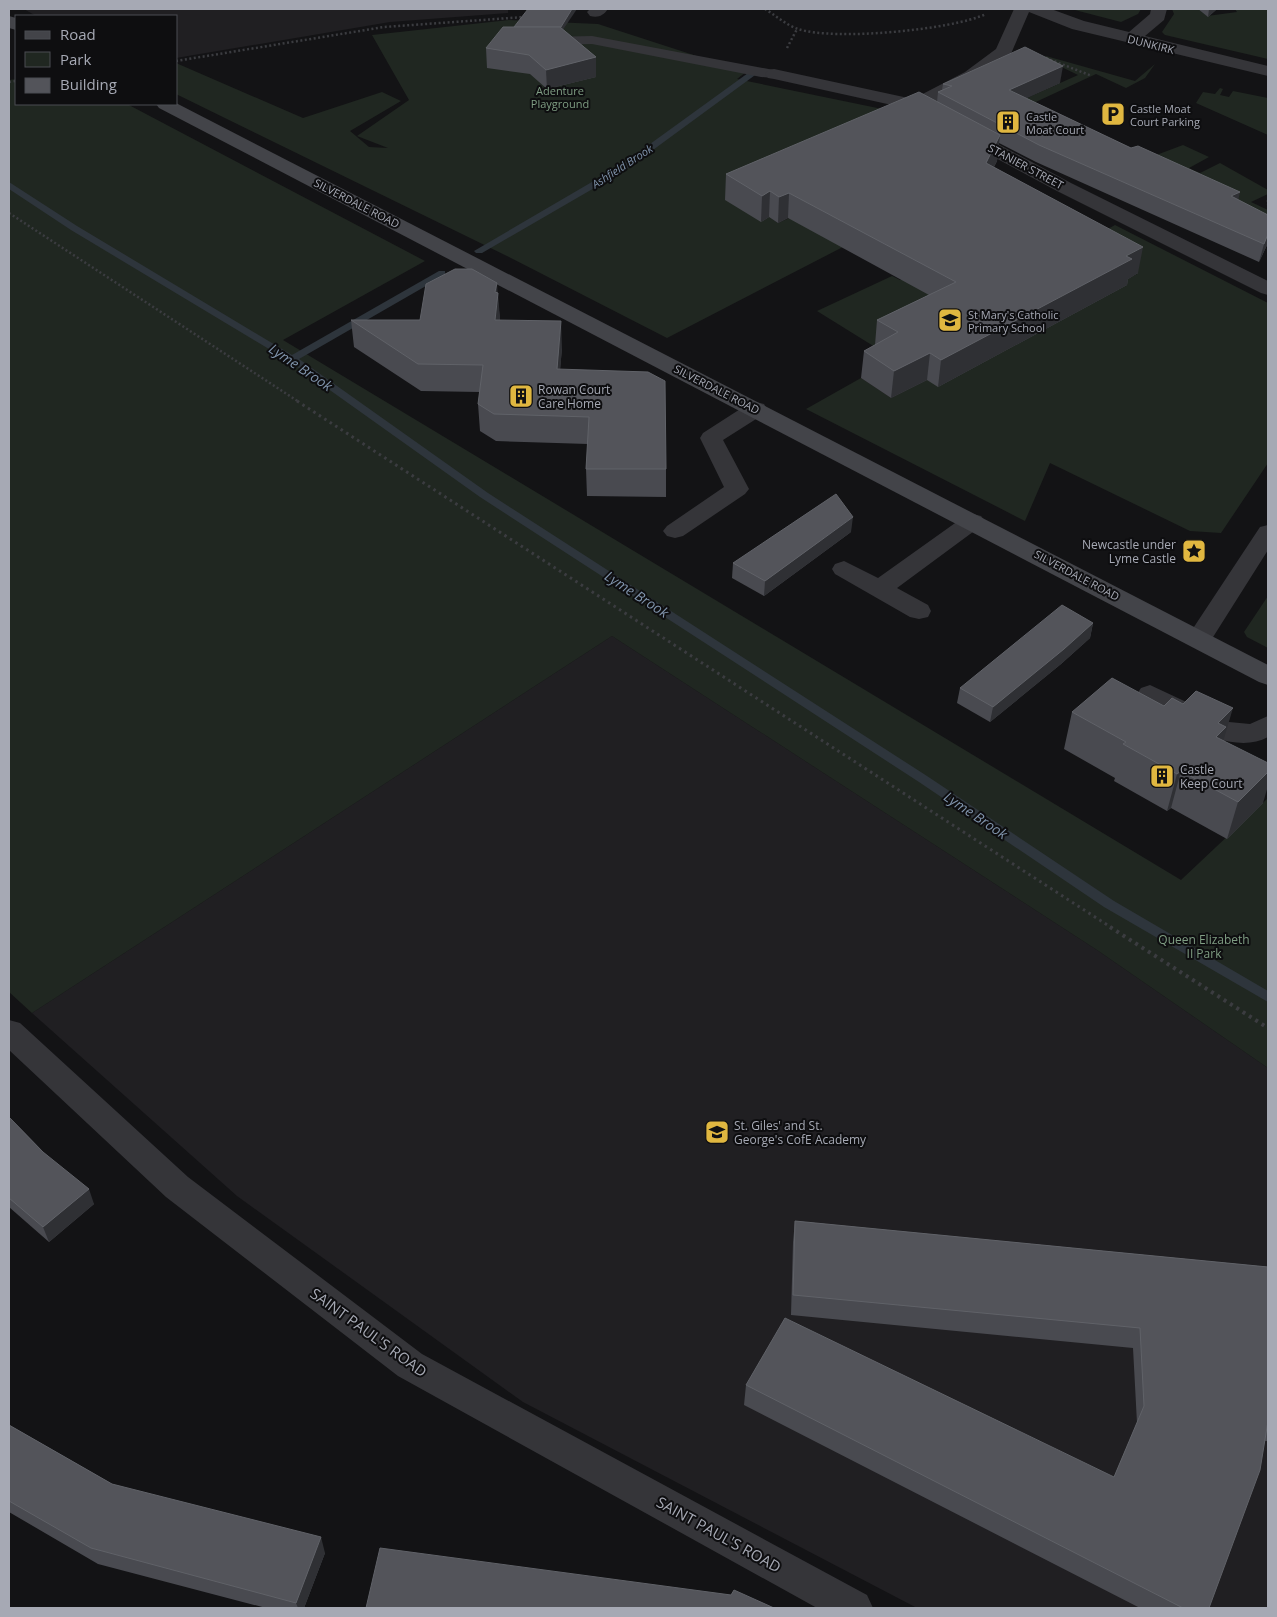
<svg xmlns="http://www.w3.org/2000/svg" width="1277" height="1617" font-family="'Open Sans',sans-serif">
<rect width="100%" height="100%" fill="#131315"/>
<!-- built -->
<g fill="#201f22">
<polygon points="24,9 508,9 508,13 390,22 176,58 176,16 36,16"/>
<polygon points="612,636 1097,950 1268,1068 1268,1608 917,1608 523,1402 237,1196 32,1013"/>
</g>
<!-- green -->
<g fill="#202721">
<polygon points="1071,9 1141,9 1138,14 1121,22"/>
<polygon points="1172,9 1198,9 1207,16 1237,12 1235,9 1268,9 1268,59 1165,35 1162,32 1174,14"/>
<polygon points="509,20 598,24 746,72 737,79 892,111 769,217 778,223 842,195 868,234 667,338 509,257 176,94 176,63 303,118 382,92 401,101 350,131 369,147 388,148 357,136 409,100 372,35"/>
<polygon points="1046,56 1135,81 1155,64 1145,78 1126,88 1096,74 1025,107 1135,163 1183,145 1209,157 1189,168 1200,173 1220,163 1268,190 1268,194 1251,202 1268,210 1268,244 1013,104 1078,75 1043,58"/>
<polygon points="16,79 16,104 127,104 425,261 283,340 1181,880 1268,798 1268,1068 1097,950 612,636 32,1013 9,992 9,80"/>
<polygon points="1220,88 1223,89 1220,95 1229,97 1233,91 1268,98 1268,135 1196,103 1203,92 1215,94"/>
<polygon points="1115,225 1268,303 1268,463 1221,533 1190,531 1050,463 1025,521 806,409 861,378 891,398 1137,274 1082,243"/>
<polygon points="1006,237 875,347 817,311 892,276 900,280"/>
<polygon points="1268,596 1268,648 1247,637 1244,632"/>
</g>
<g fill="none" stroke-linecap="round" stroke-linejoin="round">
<!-- stream -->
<g fill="#2e353c" fill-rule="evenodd">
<polygon points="755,68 762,70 627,169 482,253 476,253 474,251 621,165"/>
<polygon points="9,182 77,226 292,355 439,271 445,271 445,275 299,359 488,493 927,776 1114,901 1268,991 1268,1002 1104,907 919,782 480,497 289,361 71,230 9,189"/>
</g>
<!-- path-far2 -->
<g stroke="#3b3c40" stroke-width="2.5" stroke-dasharray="2 2.5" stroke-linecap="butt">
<path d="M 765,9 C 775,15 786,25 798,29 C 833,41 952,30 986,14"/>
<polyline points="787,48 797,29"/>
<polyline points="1046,58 1092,76"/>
<polyline points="176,61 384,27 524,17"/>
<polyline points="9,82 16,81"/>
<polyline points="1268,200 1268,205"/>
<polyline points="9,213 299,402"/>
</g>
<!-- path-far1 -->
<polyline stroke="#3b3c40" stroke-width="3" stroke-dasharray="2.5 4" stroke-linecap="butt" points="297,401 1112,928"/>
<!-- path -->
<polyline stroke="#3b3c40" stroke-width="4" stroke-dasharray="3 4.5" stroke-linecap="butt" points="1110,927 1268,1028"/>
<!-- lane -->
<polygon fill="#353539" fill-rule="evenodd" points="592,36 774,70 780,74 774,78 761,77 592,44 549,45 543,41 549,37"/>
<!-- street -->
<g fill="#353539" fill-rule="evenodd">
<path d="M 590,9 L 608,9 C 603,16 598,18 590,16 L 587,12 Z"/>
<polygon points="1014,9 1051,9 1084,21 1129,32 1150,14 1151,9 1167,9 1164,20 1145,36 1268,66 1268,76 1072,29 1029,12 1010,56 977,80 927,106 1071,183 1268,281 1268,295 1261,293 1057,191 919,117 910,109 774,79 768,78 765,74 768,70 774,69 913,99 965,72 996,49"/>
<polygon points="756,402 764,404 767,409 764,414 723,440 749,489 745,494 683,536 675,538 667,536 663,531 667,526 724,487 700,438 703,433 748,404"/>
<polygon points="973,514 981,516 985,521 981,526 897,588 928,605 931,611 928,617 919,619 910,617 835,574 832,569 835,564 844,561 878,578 965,516"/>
<polygon points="1268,525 1268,550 1208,645 1199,647 1190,645 1186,639 1190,633 1260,527"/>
<path d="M 1150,685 L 1229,722 L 1250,724 L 1268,716 L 1268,737 C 1230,758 1174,718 1141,700 L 1137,694 L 1141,688 Z"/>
<polygon points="9,1020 20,1023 188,1177 422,1354 867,1595 873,1608 817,1608 398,1376 166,1197 9,1050"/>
</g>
<!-- secondary -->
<g fill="#434449" fill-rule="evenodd">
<polygon points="9,16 16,18 16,30 9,28"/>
<polygon points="176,103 1268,665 1268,685 1259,682 159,108 156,104"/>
</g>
</g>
<!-- wall -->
<g fill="#494a50">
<polygon points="1198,9 1217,9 1208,17"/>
<polygon points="564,30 596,57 596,77 547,89 530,74 487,68 486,48"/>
<polygon points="1060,83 1026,98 1238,200 1268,243 1259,262 1036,162 999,143 997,161 994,167 1138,273 1128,279 1127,285 938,387 927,380 891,398 861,378 864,351 875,345 877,320 929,295 788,218 778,223 769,217 761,222 725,200 726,174 937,102 938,92 942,90 943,84"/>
<polygon points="497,292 500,320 562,348 560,369 666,469 666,497 587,496 586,469 588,444 496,441 480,431 478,404 480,392 421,391 354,347 351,320 420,320"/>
<polygon points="851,532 764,596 732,578 733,563"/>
<polygon points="1093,623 1090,638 1061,664 990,722 957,703 960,688"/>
<polygon points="1072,712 1224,740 1263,803 1227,839 1171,808 1167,811 1114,781 1115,778 1064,749"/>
<polygon points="9,1117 94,1204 49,1242 9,1207"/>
<polygon points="795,1221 1268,1267 1268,1441 1265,1441 1209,1608 1140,1608 744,1405 746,1385 1114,1477 1137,1423 1133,1348 791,1315 793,1242"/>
<polygon points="9,1425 112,1484 325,1553 304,1608 266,1608 98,1564 9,1512"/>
</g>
<!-- shaded-wall -->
<g fill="#2f3034">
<polygon points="572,9 577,9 560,34 560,28"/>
<polygon points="1209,9 1217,9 1208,17"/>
<polygon points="596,57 596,77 547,89 546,70"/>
<polygon points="1063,66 1060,83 1007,107 1009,90"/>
<polygon points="1000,135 997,161 983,188 986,163"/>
<polygon points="770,191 769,217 761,222 762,196"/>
<polygon points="1240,192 1236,210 1231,196"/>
<polygon points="789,193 788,218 778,223 779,197"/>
<polygon points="1268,234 1268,243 1259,262 1264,244"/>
<polygon points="1143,247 1138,273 1128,279 1127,285 938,387 941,360"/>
<polygon points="497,283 498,300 498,293 500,319 496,347 495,320 495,292"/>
<polygon points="561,321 562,348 558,396 557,369"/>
<polygon points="930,353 927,380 891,398 894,371"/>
<polygon points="853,517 851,532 764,596 765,581"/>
<polygon points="1093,623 1090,638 1061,664 990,722 993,707"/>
<polygon points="1233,708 1222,745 1206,773 1218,723"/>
<polygon points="1181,771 1171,808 1167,811 1177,774"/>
<polygon points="1268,772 1268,786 1263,803 1227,839 1238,802"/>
<polygon points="89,1189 94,1204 49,1242 43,1227"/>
<polygon points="321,1537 325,1553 304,1608 298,1608 296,1603"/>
</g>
<!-- building -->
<g fill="#53545a" stroke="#606268">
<polygon points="528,9 572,9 561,27 514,27"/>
<polygon points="503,27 560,27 596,57 546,70 529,55 486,48"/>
<polygon points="1025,47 1063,66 1009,90 1131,148 1138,146 1240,192 1231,196 1268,215 1268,234 1264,244 1039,145 938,92 952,86 943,84"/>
<polygon points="919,92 1000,135 986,163 1143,247 1126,256 1132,259 941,360 930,353 894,371 864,351 898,332 877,320 956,282 789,193 779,197 770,191 762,196 726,174"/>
<polygon points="455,269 472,269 497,283 495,292 498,293 495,320 561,321 557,369 648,372 665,381 666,469 586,469 589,417 494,414 478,404 483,365 418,364 351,320 420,320 426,284"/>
<polygon points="836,494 853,517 765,581 733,563"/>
<polygon points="1062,605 1093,623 1064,649 993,707 960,688"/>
<polygon points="1112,678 1164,706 1172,698 1183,704 1196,691 1233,708 1218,723 1226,727 1216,737 1268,763 1268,772 1238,802 1181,771 1177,774 1123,744 1126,742 1072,712"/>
<polygon points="9,1117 43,1152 89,1189 43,1227 9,1198"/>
<polygon points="795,1221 1268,1267 1268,1421 1260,1470 1209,1608 1183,1608 746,1385 785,1318 1114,1477 1144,1406 1140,1328 793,1295"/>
<polygon points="9,1425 112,1484 321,1537 296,1603 91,1548 9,1501"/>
<polygon points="380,1548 731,1595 734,1590 774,1608 366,1608"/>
</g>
<!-- icons -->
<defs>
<g id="parking-square" transform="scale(1.25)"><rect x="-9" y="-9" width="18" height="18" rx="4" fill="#e0b740" stroke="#0e0e10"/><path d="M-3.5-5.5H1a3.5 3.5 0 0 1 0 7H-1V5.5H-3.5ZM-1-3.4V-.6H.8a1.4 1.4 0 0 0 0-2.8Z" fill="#111"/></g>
<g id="building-square" transform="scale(1.25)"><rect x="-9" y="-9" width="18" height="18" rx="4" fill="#e0b740" stroke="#0e0e10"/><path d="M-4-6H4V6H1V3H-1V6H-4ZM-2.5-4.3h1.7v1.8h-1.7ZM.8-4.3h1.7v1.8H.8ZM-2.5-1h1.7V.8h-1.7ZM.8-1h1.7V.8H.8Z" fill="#111"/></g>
<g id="school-square" transform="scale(1.25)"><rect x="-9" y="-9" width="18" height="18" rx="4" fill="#e0b740" stroke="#0e0e10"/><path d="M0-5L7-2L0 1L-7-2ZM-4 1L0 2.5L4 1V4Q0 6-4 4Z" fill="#111"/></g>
<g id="sight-square" transform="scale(1.25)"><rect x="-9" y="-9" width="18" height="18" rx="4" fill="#e0b740" stroke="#0e0e10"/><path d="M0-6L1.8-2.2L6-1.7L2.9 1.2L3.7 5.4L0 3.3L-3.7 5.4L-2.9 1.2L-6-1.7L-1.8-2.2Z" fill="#111"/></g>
</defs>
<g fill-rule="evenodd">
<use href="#parking-square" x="1113" y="114"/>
<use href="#building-square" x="1008" y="122"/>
<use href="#school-square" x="950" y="320"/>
<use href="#building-square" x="521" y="396"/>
<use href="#sight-square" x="1194" y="551"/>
<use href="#building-square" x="1162" y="776"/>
<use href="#school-square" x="717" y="1132"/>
</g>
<g text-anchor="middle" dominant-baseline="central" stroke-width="4" stroke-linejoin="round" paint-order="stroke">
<!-- far-street labels -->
<g font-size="11" fill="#a6a9b4" stroke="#0e0e10">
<text transform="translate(1151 44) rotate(14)">DUNKIRK</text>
<text transform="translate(1026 166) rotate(28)">STANIER STREET</text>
<text transform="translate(357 203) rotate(27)">SILVERDALE ROAD</text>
<text transform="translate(717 389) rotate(27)">SILVERDALE ROAD</text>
<text transform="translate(1077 575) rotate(28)">SILVERDALE ROAD</text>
</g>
<!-- far-park labels -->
<g font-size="11" fill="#7f9d83" stroke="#0e0e10">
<text x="560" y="90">Adenture<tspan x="560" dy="13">Playground</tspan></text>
</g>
<!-- far-poi labels -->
<g font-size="11" fill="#a6a9b4" stroke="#0e0e10" text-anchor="start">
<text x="1130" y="108">Castle Moat<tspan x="1130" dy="13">Court Parking</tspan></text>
<text x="1026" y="116">Castle<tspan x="1026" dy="13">Moat Court</tspan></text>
<text x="968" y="314">St Mary's Catholic<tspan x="968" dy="13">Primary School</tspan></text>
</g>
<!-- far-water labels -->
<g font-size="11" font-style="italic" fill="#8094ac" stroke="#0e0e10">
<text transform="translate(622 166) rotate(-33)">Ashfield Brook</text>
</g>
<!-- poi labels -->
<g font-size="12" fill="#a6a9b4" stroke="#0e0e10" text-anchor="start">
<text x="538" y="389">Rowan Court<tspan x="538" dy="14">Care Home</tspan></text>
<text x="1176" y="544" text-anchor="end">Newcastle under<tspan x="1176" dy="14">Lyme Castle</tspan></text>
<text x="1180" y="769">Castle<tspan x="1180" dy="14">Keep Court</tspan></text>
<text x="734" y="1125">St. Giles' and St.<tspan x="734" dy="14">George's CofE Academy</tspan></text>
</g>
<!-- park labels -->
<g font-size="12" fill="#7f9d83" stroke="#0e0e10">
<text x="1204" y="939">Queen Elizabeth<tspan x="1204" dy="14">II Park</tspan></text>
</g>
<!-- water labels -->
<g font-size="14" font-style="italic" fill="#8094ac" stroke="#0e0e10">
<text transform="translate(301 367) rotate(34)">Lyme Brook</text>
<text transform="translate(637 594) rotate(33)">Lyme Brook</text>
<text transform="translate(976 815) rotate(34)">Lyme Brook</text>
</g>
<!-- near-street labels -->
<g font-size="15" fill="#a6a9b4" stroke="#0e0e10">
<text transform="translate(369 1332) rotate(36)">SAINT PAUL'S ROAD</text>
<text transform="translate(719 1534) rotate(29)">SAINT PAUL'S ROAD</text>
</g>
</g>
<!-- border -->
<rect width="1277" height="1617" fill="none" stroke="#a6a9b4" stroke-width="20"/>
<!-- legend -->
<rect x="15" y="15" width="162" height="90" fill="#0e0e10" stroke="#4b4c52"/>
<rect x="25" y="31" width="25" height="8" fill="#434449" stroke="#4b4c52"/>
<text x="60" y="40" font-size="15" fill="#a6a9b4">Road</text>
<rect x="25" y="52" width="25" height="15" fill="#202721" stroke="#4b4c52"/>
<text x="60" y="65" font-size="15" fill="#a6a9b4">Park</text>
<rect x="25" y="78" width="25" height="15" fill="#53545a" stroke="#4b4c52"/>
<text x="60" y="90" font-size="15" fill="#a6a9b4">Building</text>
</svg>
